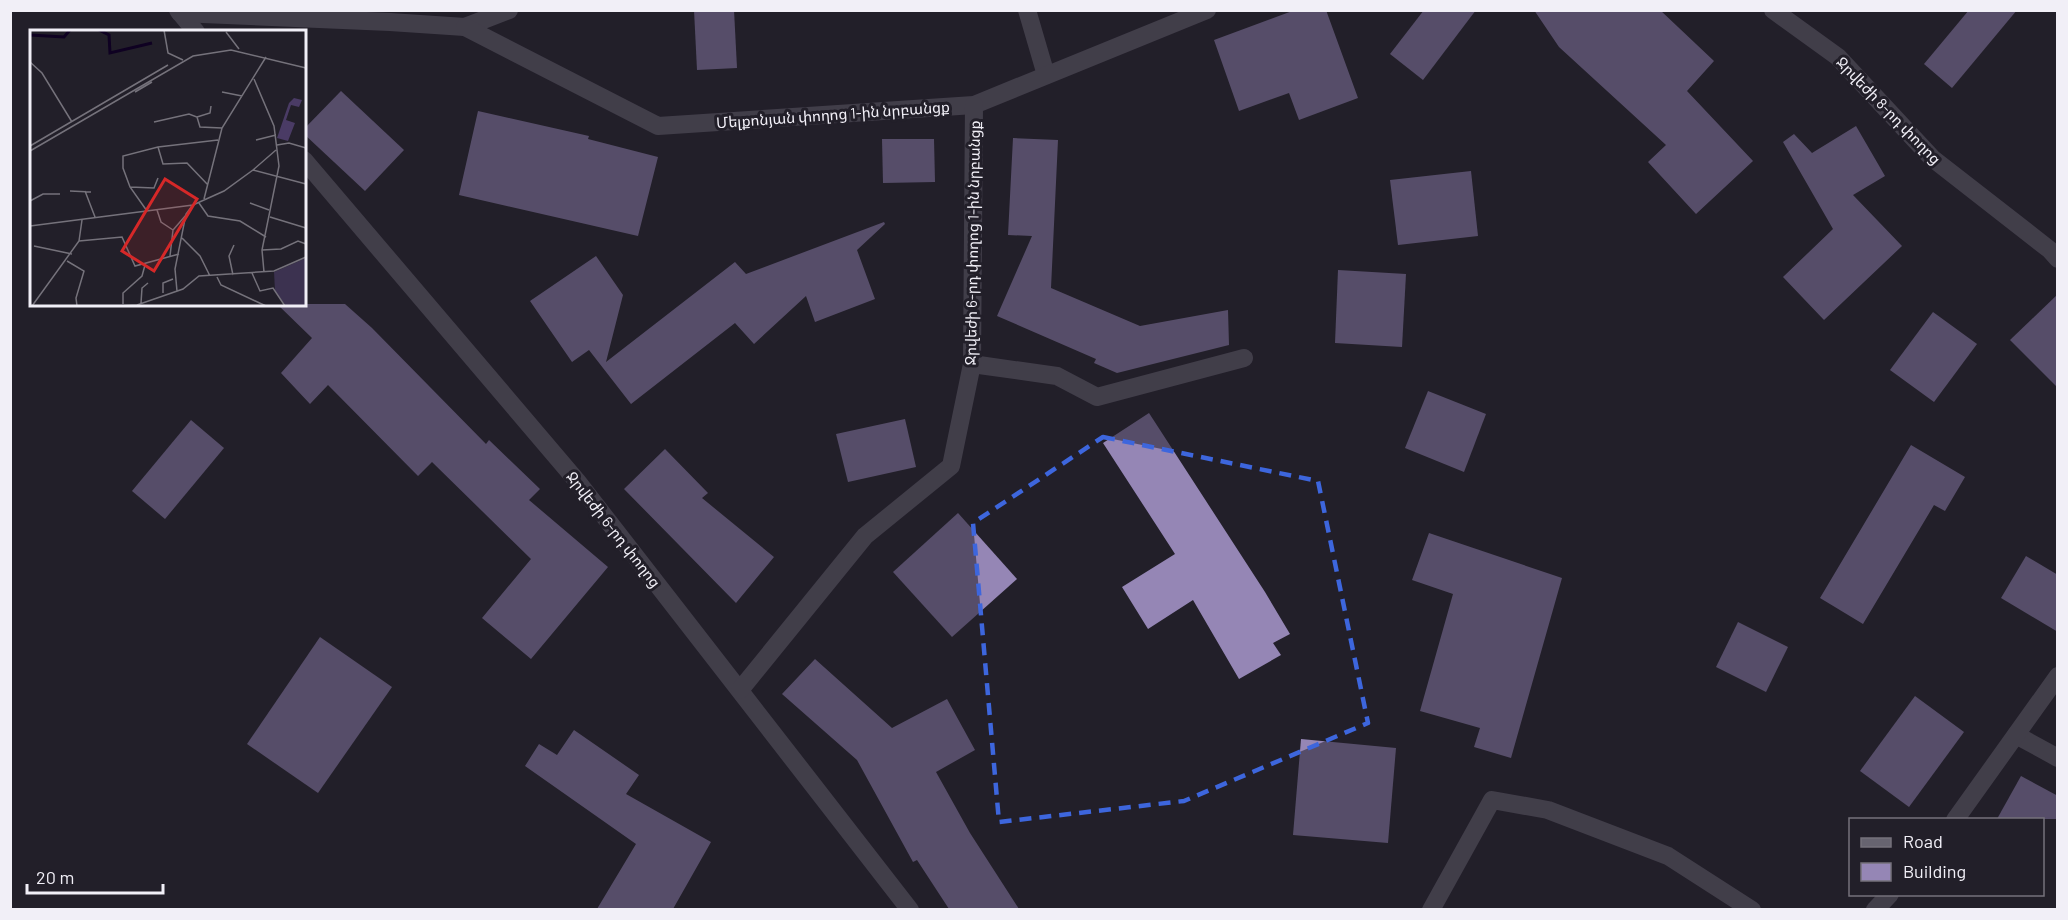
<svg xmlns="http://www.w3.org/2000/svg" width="2068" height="920" font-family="Barlow,'Noto Sans Armenian',sans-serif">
<rect width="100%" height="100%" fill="#221f29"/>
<!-- building -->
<g fill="#9586b5">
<polygon points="694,10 734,10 737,68 697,70"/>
<polygon points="1295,10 1326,10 1358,98 1299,120 1289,93 1239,111 1214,40"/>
<polygon points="1424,10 1476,10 1423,80 1390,54"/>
<polygon points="1534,10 1660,10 1714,61 1687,91 1753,161 1696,214 1648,162 1666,145 1559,47"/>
<polygon points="1969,10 2017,10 1952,88 1924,64"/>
<polygon points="341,91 404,150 365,191 304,134 304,129"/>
<polygon points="478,111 589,136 588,139 658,157 638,236 459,195"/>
<polygon points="1856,126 1885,176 1853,195 1902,246 1824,320 1783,277 1833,229 1783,142 1794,134 1812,153"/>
<polygon points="1013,138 1058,140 1051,288 1140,326 1228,310 1229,345 1117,373 1094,363 1096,359 997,316 1032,236 1008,235"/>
<polygon points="882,139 934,139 935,182 883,183"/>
<polygon points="1471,171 1478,236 1398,245 1390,180"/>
<polygon points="884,222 885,224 857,250 875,299 815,322 806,296 754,344 735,323 631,404 589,350 572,362 530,301 596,256 623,295 606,362 735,262 746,274"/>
<polygon points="1338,270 1406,274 1402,347 1335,343"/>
<polygon points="2058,294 2058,388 2010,340"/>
<polygon points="277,304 345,304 372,328 486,444 489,440 540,489 529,500 608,567 531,659 482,618 531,559 432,462 418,476 328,385 310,404 281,373 312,338"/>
<polygon points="1933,312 1977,344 1934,402 1890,370"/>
<polygon points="1428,391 1486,414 1464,472 1405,448"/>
<polygon points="1149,413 1265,592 1290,634 1273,643 1281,655 1239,679 1193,600 1148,629 1122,587 1175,554 1103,443"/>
<polygon points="905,419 916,467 848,482 836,434"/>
<polygon points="191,420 224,448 165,519 132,491"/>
<polygon points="1911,445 1965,477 1945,511 1934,505 1863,624 1820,598"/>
<polygon points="665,449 708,493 702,498 774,557 736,603 624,489"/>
<polygon points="958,513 1017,579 952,637 893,572"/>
<polygon points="1429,533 1562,578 1511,758 1474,747 1480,728 1420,711 1453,594 1412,580"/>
<polygon points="2026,556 2058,575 2058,632 2001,598"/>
<polygon points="1738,622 1788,647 1766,692 1716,667"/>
<polygon points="320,637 392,687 318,793 247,744"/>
<polygon points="815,659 892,728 947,699 975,750 936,772 970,833 1019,909 949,909 917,860 913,862 857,760 782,694"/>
<polygon points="1915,696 1964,732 1909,807 1860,771"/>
<polygon points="574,730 639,775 626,794 711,842 673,909 597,909 636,844 525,766 539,744 557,755"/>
<polygon points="1301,739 1396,748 1388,843 1293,835"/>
<polygon points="2021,776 2058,796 2058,819 1997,819"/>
</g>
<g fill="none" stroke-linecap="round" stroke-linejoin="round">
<!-- lane -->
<g stroke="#676470" stroke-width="18">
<polyline points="972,364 1057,376 1097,397 1244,358"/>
<polyline points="2016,735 2058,758"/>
<polyline points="1431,910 1492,800 1548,810 1668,856 1752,910"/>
</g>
<!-- street -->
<g stroke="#676470" stroke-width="18">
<polyline points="178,10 196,32"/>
<polyline points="1027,10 1046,75"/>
<polyline points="1773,10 1838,57 1932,158 2050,250 2058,259"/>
<polyline points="180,13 390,22 465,27 509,10"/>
<polyline points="465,27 658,126 974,105 1207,10"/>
<polyline points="304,160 577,481 910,910"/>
<polyline points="740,690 865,536 951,466 972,364 974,105"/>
<polyline points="1955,820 2058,676"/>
<polyline points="1875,910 1890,894"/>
</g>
</g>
<!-- marked area -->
<path d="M0 0H2068V920H0ZM 1103,437 L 1318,481 L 1368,723 L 1184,801 L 999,822 L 973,523 Z" fill="#221f29" fill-opacity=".55" fill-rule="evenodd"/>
<path fill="none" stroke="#3d66dd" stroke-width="4.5" stroke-dasharray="12 8" stroke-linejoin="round" d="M 1103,437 L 1318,481 L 1368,723 L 1184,801 L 999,822 L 973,523 Z"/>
<g text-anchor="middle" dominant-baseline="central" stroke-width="6" stroke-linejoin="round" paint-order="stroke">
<!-- street labels -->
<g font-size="15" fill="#f1eff7" stroke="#221f29">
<text transform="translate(1889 110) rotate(46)">Ջրվեժի 8-րդ փողոց</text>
<text transform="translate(833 114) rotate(-4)">Մելքոնյան փողոց 1-ին նրբանցք</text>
<text transform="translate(972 243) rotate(-89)">Ջրվեժի 6-րդ փողոց 1-ին նրբանցք</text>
<text transform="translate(614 529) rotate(52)">Ջրվեժի 6-րդ փողոց</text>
</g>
</g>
<!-- overview -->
<g transform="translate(30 30)">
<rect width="276" height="276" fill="#221f29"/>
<path d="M 276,228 L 276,276 L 256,276 L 245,261 L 244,242 Z" fill="#3c3250"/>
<path d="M 264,68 L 272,70 L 269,77 L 261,75 L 256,90 L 265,93 L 258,111 L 247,108 L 259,73 Z" fill="#4a3b65"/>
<path fill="none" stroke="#0f0122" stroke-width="3" d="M 69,0 L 79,5 L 80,23 L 122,13M 0,5 L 34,7 L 40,0"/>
<path fill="none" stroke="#75727b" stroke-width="1.5" d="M 134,0 L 138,23 L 153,30M 196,2 L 209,19M 0,32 L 12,43 L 42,92M 224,49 L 244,96 L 249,136 L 232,220 L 234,242M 105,62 L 122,52M 192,62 L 212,66M 167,87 L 180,83 L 181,76M 124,92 L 159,84 L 167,87 L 170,97 L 192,98M 226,110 L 246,105M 247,115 L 259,113 L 276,118M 0,116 L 138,35M 128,117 L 133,134 L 157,133 L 178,155M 0,121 L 163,26 L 201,20 L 276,38M 223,140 L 246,120M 100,157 L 124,158 L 128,148M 40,161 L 61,162M 55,161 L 65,187M 174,169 L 192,98 L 236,27M 0,171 L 13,164 L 30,164M 169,173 L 178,186 L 210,191 L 236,207M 220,173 L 239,180M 127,180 L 131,192 L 143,200M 117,181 L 100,157 L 93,138 L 93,126 L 128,117 L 188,110M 240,187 L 276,198M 0,196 L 163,175 L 194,161 L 223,140 L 276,154M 152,208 L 170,226 L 180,246M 49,211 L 92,207 L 105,236 L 149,224M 4,216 L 42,224M 232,220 L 251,219 L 268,211 L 276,214M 140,226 L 143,200 L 156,185M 37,231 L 54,241 L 46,268 L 47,276M 222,243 L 230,261 L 243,258 L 255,276M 203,245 L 199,226 L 204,215M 187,247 L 191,255 L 236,276M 147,261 L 145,239 L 156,184 L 162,176M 133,263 L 133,253 L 143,249M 111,273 L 112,258 L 118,253M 93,274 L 93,263 L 112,246 L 115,235M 2,276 L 49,211 L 52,190M 88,276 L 107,275 L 153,259 L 169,246 L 244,241 L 276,227"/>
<path fill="#d62828" fill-opacity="0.15" stroke="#d62828" stroke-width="3" d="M 135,149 L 167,169 L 124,241 L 92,221 Z"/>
<rect width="276" height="276" fill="none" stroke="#f1eff7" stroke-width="3"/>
</g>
<!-- border -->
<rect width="2068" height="920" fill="none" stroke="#f1eff7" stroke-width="24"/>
<!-- legend -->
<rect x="1849" y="818" width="195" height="78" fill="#221f29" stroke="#75727b" stroke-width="1.5"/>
<rect x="1861" y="838" width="30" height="9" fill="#676470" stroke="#75727b" stroke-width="1.5"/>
<text x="1903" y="848" font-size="18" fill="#f1eff7">Road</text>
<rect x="1861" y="863" width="30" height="18" fill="#9586b5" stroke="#75727b" stroke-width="1.5"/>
<text x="1903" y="878" font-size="18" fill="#f1eff7">Building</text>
<!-- scale -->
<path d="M27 884v9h136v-9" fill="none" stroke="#f1eff7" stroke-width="3"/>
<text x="36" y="884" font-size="18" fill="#f1eff7" stroke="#221f29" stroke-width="4.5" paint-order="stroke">20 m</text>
</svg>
